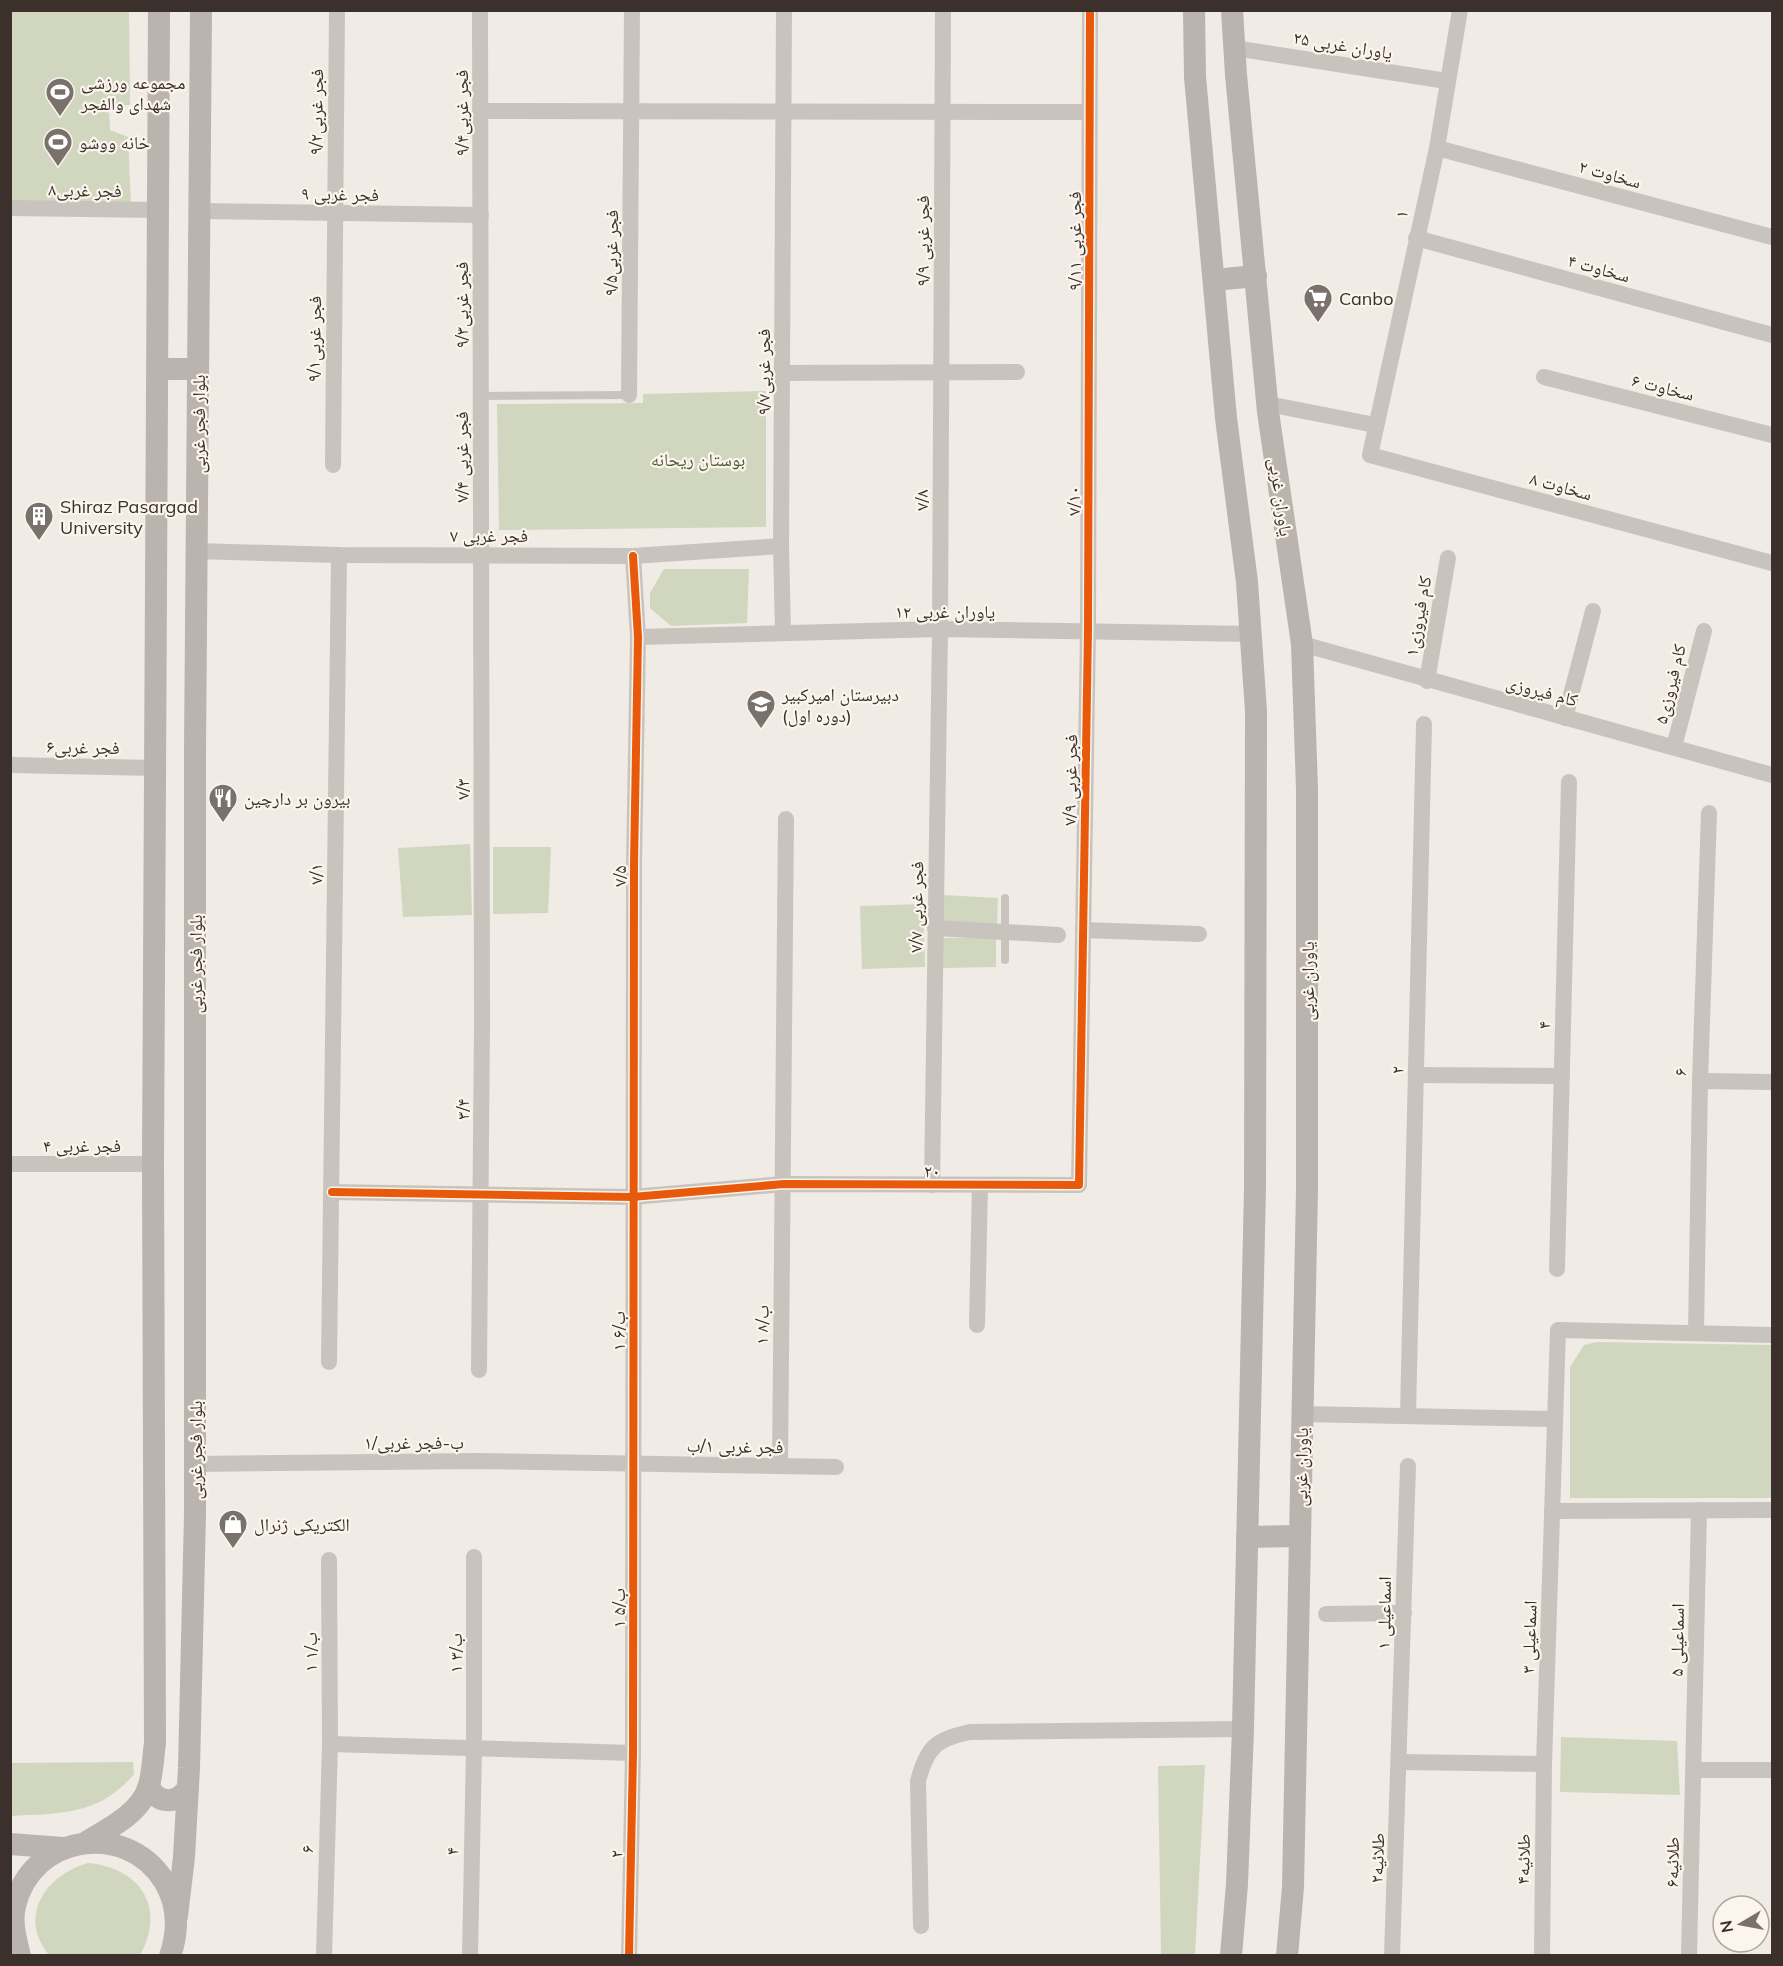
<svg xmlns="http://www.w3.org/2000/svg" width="1783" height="1966" font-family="Mulish,'Noto Naskh Arabic',sans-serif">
<rect width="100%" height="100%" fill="#f0ebe5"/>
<!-- green -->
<g fill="#d1d6bf">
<polygon points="11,11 129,11 130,105 109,106 110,130 128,137 131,207 11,205"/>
<polygon points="766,391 766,527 499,530 497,404 643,403 643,394"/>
<polygon points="664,569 749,569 747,623 671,626 650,608 650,593"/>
<polygon points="470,844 472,915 403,917 398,848"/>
<polygon points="493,847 551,847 548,913 493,914"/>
<polygon points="943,895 998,898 997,925 942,923"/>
<polygon points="923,904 925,967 862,969 860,906"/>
<polygon points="943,938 996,938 996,967 943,968"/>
<polygon points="1597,1342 1772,1345 1772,1498 1570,1498 1570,1367 1584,1345"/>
<polygon points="1561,1737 1677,1741 1680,1795 1560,1792"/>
<path d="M 133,1762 L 134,1774 C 99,1816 60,1813 11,1816 L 11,1763 Z"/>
<polygon points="1205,1765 1195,1955 1161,1955 1158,1766"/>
<path d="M 88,1863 C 141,1868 166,1908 140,1955 L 49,1955 C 17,1916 46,1875 88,1863 Z"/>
</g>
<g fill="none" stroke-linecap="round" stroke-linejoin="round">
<!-- lane -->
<g stroke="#c9c3be" stroke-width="8">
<polyline points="481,396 629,395"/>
<polyline points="1005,960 1005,898"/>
</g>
<!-- street -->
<g stroke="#c9c3be" stroke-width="16">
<polyline points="1460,10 1437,148 1370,455 1772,563"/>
<polyline points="1234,48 1447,81"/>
<polyline points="481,111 1089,112"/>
<polyline points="1437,148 1772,237"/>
<polyline points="10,208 158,210"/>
<polyline points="199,211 481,215"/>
<polyline points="1416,238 1772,335"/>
<polyline points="782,373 1017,372"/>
<polyline points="1544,377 1772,435"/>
<polyline points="629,395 632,10"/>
<polyline points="1268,404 1375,425"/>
<polyline points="333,465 337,10"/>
<polyline points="196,551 339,555 633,556 781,546"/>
<polyline points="783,632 781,546 784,10"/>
<polyline points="638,637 940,629 1252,634"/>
<polyline points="1302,644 1772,775"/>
<polyline points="1427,681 1448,558"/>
<polyline points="1565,718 1593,611"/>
<polyline points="1674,747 1704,631"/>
<polyline points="10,765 156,768"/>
<polyline points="935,928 1058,935"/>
<polyline points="1083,930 1199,934"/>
<polyline points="1416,1075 1562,1076"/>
<polyline points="1700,1081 1772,1082"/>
<polyline points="10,1164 153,1164"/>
<polyline points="932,1185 940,629 943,10"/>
<polyline points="332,1192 632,1197 784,1184 1079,1185 1088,630 1090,10"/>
<polyline points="1557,1269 1569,782"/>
<polyline points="977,1325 980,1185"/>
<polyline points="1696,1333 1700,1081 1709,813"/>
<polyline points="329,1362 339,555"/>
<polyline points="479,1370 482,1024 480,10"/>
<polyline points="1302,1414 1554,1419"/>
<polyline points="1408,1415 1424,724"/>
<polyline points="195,1464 478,1461 836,1467"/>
<polyline points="780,1466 786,819"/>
<polyline points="1552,1511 1772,1510"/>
<polyline points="1326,1614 1404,1613"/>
<polyline points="330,1744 633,1753"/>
<polyline points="1400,1762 1544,1764"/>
<polyline points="1694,1770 1772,1770"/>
<path d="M 921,1926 L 918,1781 C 927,1747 936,1739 970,1732 L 1243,1729"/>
<polyline points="324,1956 330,1744 329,1560"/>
<polyline points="470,1956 474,1748 474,1557"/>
<polyline points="629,1956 633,1753 634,865 638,637 633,556"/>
<polyline points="1392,1956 1408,1466"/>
<polyline points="1542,1956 1544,1764 1558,1330 1772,1335"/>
<polyline points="1689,1956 1699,1510"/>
</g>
<!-- secondary -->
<g stroke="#bab3ae" stroke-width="22">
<polyline points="1194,10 1195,77 1226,418 1247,582 1256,711 1255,1188 1243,1729 1237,1884 1231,1956"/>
<polyline points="1232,10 1236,75 1268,412 1302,644 1307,789 1307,1190 1293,1887 1287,1956"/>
<polyline points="1214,280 1256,276"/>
<polyline points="158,369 198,369"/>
<polyline points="1247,1537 1300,1536"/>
<path d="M 149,1787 C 159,1805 177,1804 188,1788"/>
<path d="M 88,1841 C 110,1828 142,1812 149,1785 C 153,1771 153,1756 155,1743 L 153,1164 L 159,10"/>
<polyline points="10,1844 63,1848"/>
<polyline points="177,1916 184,1857 189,1768 195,1514 195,751 201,10"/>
<path d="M 20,1956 C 16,1939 11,1923 15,1906 C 31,1835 126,1820 164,1881 C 178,1904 179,1930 170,1956"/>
</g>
<!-- cycleway casing -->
<g stroke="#fbf5ee" stroke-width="11">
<g id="cycleway">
<polyline points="332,1192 632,1197 784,1184 1079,1185 1088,630 1090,10"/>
<polyline points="629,1956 633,1753 634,865 638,637 633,556"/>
</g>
</g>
<!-- cycleway -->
<use href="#cycleway" stroke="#e8590c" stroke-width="8"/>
</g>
<!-- icons -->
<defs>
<g id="stadium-pin" transform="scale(1.5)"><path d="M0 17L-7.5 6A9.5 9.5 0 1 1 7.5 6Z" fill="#7a716c" stroke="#fbf5ee"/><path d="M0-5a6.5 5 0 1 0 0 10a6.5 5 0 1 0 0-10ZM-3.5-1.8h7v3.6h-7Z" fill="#fff"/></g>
<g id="supermarket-pin" transform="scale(1.5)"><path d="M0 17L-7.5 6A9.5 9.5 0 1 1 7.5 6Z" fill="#7a716c" stroke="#fbf5ee"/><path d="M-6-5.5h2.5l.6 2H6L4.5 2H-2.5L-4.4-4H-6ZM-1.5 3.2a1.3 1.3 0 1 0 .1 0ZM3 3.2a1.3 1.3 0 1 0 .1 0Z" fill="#fff"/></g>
<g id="building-pin" transform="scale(1.5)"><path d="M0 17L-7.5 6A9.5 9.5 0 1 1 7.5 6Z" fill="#7a716c" stroke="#fbf5ee"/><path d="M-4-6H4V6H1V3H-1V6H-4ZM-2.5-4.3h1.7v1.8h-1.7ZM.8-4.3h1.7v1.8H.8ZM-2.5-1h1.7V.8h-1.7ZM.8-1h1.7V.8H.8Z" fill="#fff"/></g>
<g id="school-pin" transform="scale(1.5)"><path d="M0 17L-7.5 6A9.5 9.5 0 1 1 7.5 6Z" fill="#7a716c" stroke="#fbf5ee"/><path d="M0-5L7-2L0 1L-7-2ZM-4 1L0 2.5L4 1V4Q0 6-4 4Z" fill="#fff"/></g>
<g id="restaurant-pin" transform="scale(1.5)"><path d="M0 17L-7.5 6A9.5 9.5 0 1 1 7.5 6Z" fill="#7a716c" stroke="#fbf5ee"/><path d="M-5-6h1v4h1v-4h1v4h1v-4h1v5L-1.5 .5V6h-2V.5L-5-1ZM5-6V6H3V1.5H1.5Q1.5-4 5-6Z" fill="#fff"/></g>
<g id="shop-pin" transform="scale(1.5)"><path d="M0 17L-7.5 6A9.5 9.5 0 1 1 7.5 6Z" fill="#7a716c" stroke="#fbf5ee"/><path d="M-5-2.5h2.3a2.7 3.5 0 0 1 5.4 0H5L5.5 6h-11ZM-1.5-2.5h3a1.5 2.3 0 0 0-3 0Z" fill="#fff"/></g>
</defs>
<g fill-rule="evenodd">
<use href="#stadium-pin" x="60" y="92"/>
<use href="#stadium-pin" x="58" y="142"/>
<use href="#supermarket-pin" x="1318" y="298"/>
<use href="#building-pin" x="39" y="516"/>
<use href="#school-pin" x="761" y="704"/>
<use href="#restaurant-pin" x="223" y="798"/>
<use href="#shop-pin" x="233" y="1524"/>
</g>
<g text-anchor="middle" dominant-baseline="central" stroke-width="4.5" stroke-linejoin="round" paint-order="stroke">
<!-- street labels -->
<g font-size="18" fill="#3b302b" stroke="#fbf5ee">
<text transform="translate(1343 45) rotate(9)">یاوران غربی ۲۵</text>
<text transform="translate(316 112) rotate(-89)">فجر غربی۹/۲</text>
<text transform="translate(461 113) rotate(-90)">فجر غربی۹/۴</text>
<text transform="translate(1610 174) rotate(15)">سخاوت ۲</text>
<text transform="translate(85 190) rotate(1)">فجر غربی۸</text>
<text transform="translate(340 194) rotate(1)">۹ فجر غربی</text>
<text transform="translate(1401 214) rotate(-77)">۱</text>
<text transform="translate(922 241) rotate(-90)">۹/۹ فجر غربی</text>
<text transform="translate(1074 241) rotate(-90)">۹/۱۱ فجر غربی</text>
<text transform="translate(611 253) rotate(-89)">فجر غربی۹/۵</text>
<text transform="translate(1599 268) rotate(15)">سخاوت ۴</text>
<text transform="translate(461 305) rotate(-90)">فجر غربی۹/۳</text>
<text transform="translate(314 339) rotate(-89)">فجر غربی۹/۱</text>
<text transform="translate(763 372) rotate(-90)">فجر غربی۹/۷</text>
<text transform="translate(1663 387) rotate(14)">سخاوت ۶</text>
<text transform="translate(198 424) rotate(-90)">بلوار فجر غربی</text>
<text transform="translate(461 457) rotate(-90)">۷/۴ فجر غربی</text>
<text transform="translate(1561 486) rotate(15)">سخاوت ۸</text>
<text transform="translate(1281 497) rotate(82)">یاوران غربی</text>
<text transform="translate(921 500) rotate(-90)">۷/۸</text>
<text transform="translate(1073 501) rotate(-90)">۷/۱۰</text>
<text x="489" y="535">۷ فجر غربی</text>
<text x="945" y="611">۱۲ یاوران غربی</text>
<text transform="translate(1418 616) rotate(-80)">کام فیروزی۱</text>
<text transform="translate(1670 684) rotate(-76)">کام فیروزی۵</text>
<text transform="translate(1542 691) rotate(15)">کام فیروزی</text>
<text transform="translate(83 747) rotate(1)">فجر غربی۶</text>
<text transform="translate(1070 780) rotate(-89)">۷/۹ فجر غربی</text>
<text transform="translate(462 789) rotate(-90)">۷/۳</text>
<text transform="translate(316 874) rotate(-89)">۷/۱</text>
<text transform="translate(619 876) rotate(-90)">۷/۵</text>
<text transform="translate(916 907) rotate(-89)">۷/۷ فجر غربی</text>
<text transform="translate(195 964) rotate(-90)">بلوار فجر غربی</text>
<text transform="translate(1307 981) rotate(-90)">یاوران غربی</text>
<text transform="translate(1544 1025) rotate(-89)">۴</text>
<text transform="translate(1397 1070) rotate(-89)">۲</text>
<text transform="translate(1680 1072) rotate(-88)">۶</text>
<text transform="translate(462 1109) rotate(-90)">۳/۴</text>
<text x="82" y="1145">۴ فجر غربی</text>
<text x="932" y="1170">۲۰</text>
<text transform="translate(762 1325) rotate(-89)">۱ ب/۸</text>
<text transform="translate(618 1331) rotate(-90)">۱ ب/۶</text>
<text x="414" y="1442">۱/ب-فجر غربی</text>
<text transform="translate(735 1446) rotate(1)">فجر غربی ۱/ب</text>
<text transform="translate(195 1450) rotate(-90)">بلوار فجر غربی</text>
<text transform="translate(1301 1467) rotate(-89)">یاوران غربی</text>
<text transform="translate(618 1608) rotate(-90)">۱ ب/۵</text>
<text transform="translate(1384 1613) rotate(-89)">اسماعیلی ۱</text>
<text transform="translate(1529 1637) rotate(-88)">اسماعیلی ۳</text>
<text transform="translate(1677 1640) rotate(-89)">اسماعیلی ۵</text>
<text transform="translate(310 1652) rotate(-90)">۱ ب/۱</text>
<text transform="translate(455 1653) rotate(-90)">۱ ب/۳</text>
<text transform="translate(307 1849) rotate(-88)">۶</text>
<text transform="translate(452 1851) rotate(-89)">۴</text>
<text transform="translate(616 1854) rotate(-89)">۲</text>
<text transform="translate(1377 1858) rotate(-88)">طلائیه۲</text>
<text transform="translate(1523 1859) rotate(-89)">طلائیه۴</text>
<text transform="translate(1672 1862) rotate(-89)">طلائیه۶</text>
</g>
<!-- poi labels -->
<g font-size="18" fill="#3b302b" stroke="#fbf5ee" text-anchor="start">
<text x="81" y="82">مجموعه ورزشی<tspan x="81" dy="21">شهدای والفجر</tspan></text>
<text x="79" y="142">خانه ووشو</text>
<text x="1339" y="298">Canbo</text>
<text x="60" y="506">Shiraz Pasargad<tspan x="60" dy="21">University</tspan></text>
<text x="782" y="694">دبیرستان امیرکبیر<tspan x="782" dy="21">(دوره اول)</tspan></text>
<text x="244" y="798">بیرون بر دارچین</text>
<text x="254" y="1524">الکتریکی ژنرال</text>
</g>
<!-- park labels -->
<g font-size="18" fill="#4a5a2e" stroke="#fbf5ee">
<text x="698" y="459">بوستان ریحانه</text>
</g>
</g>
<!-- border -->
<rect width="1783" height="1966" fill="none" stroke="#3b302b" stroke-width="24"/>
<!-- north arrow -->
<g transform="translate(1741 1924) rotate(260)"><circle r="28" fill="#fbf5ee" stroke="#aea6a0" stroke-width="1.5"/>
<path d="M0-4.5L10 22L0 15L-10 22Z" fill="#7a716c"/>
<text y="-9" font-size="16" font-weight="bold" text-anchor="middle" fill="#3b302b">N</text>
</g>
</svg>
